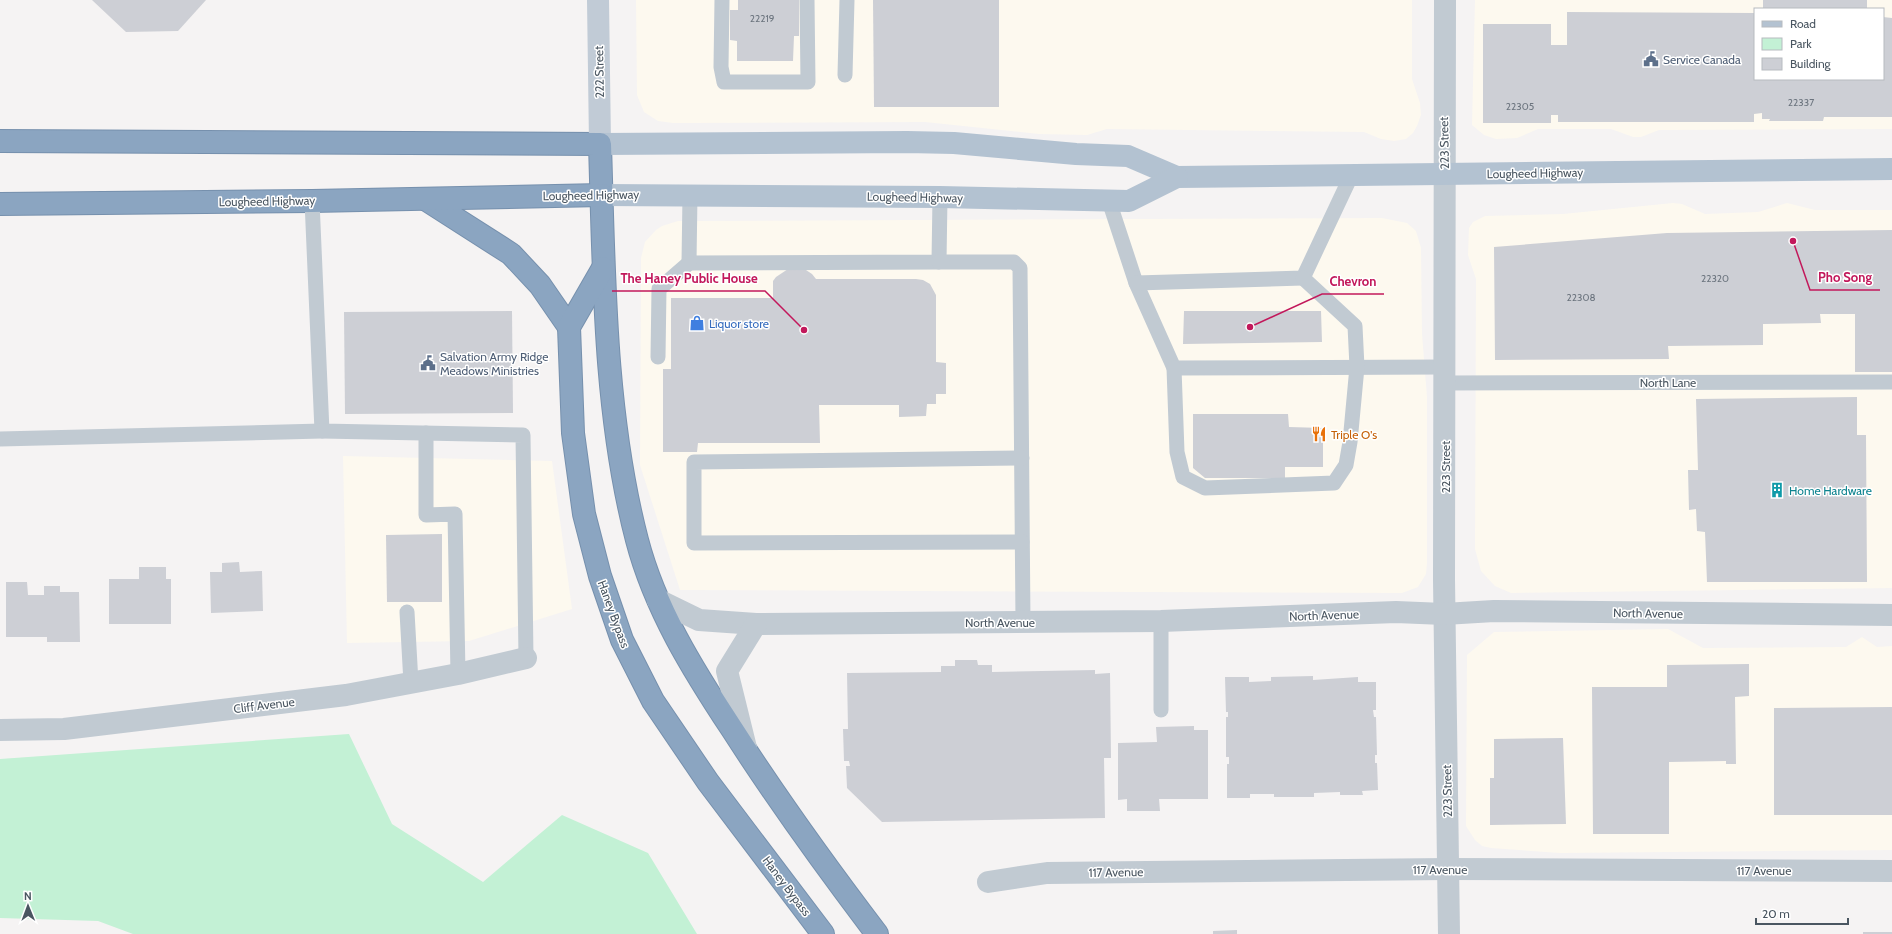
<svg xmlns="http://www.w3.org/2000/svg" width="1892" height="934" font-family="Cabin,sans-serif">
<rect width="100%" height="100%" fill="#f5f3f3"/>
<!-- commercial -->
<g fill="#fdf9ef" fill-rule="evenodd">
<polygon points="636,0 1412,0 1412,79 1420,103 1421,115 1417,126 1413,133 1406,139 1394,141 1381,139 1364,132 1107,129 1087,135 1039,134 925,122 673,123 658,121 644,112 637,95"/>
<path d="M 1475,0 L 1892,0 L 1892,129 L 1659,130 L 1641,137 L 1633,137 L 1611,129 L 1538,129 L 1517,138 L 1496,139 L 1484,135 L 1472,125 ZM 1755,9 L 1883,9 L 1883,79 L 1755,79 Z"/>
<polygon points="1673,203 1682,204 1705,214 1758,212 1787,203 1815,210 1892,210 1892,588 1511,593 1495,586 1481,571 1475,549 1476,279 1468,255 1469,228 1473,222 1485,216 1563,214"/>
<polygon points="1382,218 1407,223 1416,231 1421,248 1422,334 1427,397 1427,563 1426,574 1418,587 1402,593 680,590 640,465 641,258 645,242 656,230 662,226 678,221"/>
<polygon points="343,456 552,461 572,609 469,641 347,643"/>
<polygon points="1668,629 1703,648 1846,647 1862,637 1877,647 1892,646 1892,850 1560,853 1491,848 1482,846 1475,840 1466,826 1467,655 1494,632"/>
</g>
<!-- green -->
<polygon fill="#c3f1d5" points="349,734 392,824 483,882 562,815 648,853 697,934 133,934 98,921 0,918 0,759"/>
<!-- building -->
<g fill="#cdcfd5">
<polygon points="92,0 206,0 178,31 126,32"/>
<polygon points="738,0 799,0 799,36 794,36 793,61 737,61 737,41 730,40 730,10 738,10"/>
<polygon points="873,0 999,0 999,107 874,107"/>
<rect x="1763" y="0" width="104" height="9"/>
<polygon points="1567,12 1755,13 1755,79 1883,79 1883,17 1892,18 1892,117 1824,117 1823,121 1769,121 1770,119 1762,119 1762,113 1754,114 1754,122 1558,122 1558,115 1551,115 1551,123 1483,123 1483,24 1551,24 1551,45 1567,45"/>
<polygon points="1892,230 1892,372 1855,372 1855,314 1820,314 1821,323 1763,324 1763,345 1668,346 1669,359 1495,360 1494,247 1667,233"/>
<polygon points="803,268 812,274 816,279 916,279 923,280 930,284 936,295 936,362 946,363 946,394 936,394 936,404 927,404 926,416 899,417 899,405 819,405 820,443 698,443 697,452 663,452 663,369 671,369 671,298 773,298 773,281 776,277 788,269"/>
<polygon points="512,311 513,413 345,414 344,312"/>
<polygon points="1184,311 1321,311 1322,342 1183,344"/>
<polygon points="1857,397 1857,435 1866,435 1867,582 1707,582 1705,532 1697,531 1696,509 1689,510 1688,470 1698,470 1696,399"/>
<polygon points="1193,414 1288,414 1289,427 1323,428 1323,467 1285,467 1285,478 1205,478 1193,468"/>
<polygon points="442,534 442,602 387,602 386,535"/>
<polygon points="239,562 240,572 262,571 263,611 211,613 210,572 222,572 222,563"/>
<polygon points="139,567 166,567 166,579 171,579 171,624 109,624 109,579 139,579"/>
<polygon points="6,582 27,582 28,595 44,595 44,586 60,586 60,592 79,592 80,642 47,642 47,637 6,637"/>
<polygon points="955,660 977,660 978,665 992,665 992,672 1095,670 1095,674 1110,673 1111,758 1104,758 1105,818 882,822 847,788 846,766 850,766 849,761 844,761 843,729 848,729 847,673 941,672 941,666 955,666"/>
<polygon points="1749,664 1749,696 1735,697 1736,764 1726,764 1726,761 1669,762 1669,834 1593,834 1592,687 1667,687 1667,665"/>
<polygon points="1313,676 1313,680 1358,677 1358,682 1376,682 1376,710 1373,710 1374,717 1376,717 1377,755 1375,755 1375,763 1377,763 1378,790 1362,791 1363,795 1340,795 1340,792 1314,793 1314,797 1274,797 1274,794 1250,794 1250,798 1227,798 1227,764 1229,764 1229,757 1226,757 1226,717 1228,717 1228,712 1226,712 1225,677 1249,677 1249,682 1271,681 1271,677"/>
<polygon points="1892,707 1892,815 1774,815 1774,708"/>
<polygon points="1194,726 1194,730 1208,730 1208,799 1159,799 1160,811 1127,811 1127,799 1118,800 1118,743 1157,742 1156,727"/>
<polygon points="1563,738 1566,824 1490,825 1490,778 1494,778 1494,739"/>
<polygon points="1237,930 1237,934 1213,934 1213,931"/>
<rect x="1863" y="932" width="29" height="2"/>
</g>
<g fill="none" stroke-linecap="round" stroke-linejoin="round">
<!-- highway casing -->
<g stroke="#7690ad" stroke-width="24">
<g id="highway">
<path d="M 0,141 L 600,144 C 604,274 604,414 637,540 C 655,609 693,670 732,729 C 777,799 826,867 877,934"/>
<polyline points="425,199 511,254 540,285 569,327"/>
<polyline points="0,204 312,201 602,195"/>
<polyline points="603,268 569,327 573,433 584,514 600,576 622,640 653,701 708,782 823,934"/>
</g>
</g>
<!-- lane -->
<g stroke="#c1cad2" stroke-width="15">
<polyline points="722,0 721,67 724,82 808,82 807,0"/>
<polyline points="845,75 847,0"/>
<polyline points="690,195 689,263 939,262 940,197"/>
<polyline points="312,201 322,431 523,435 526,658"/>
<polyline points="1109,201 1136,283 1174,368 1444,367"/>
<polyline points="939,262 1014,262 1020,268 1023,622"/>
<polyline points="1136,283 1303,278 1351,176"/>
<polyline points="658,357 659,289 689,263"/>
<polyline points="1174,368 1177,452 1183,477 1205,488 1334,483 1346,465 1350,442 1357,367 1355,326 1303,278"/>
<polyline points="1444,383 1892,382"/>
<polyline points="426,433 426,515 455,514 458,674"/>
<polyline points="0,439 322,431"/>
<polyline points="1022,458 694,462 694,543 1022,542"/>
<polyline points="407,612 411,683"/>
<polyline points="1161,710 1161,621"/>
</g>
<!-- street -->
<g stroke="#c1cad2" stroke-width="22">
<polyline points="1445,0 1444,580 1449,934"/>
<polyline points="658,600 699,620 756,624 1161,621 1396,612 1444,614 1494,611 1892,615"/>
<polyline points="0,730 64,729 346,695 458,674 526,658"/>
<polyline points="746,748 727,671 756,624"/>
<polyline points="988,882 1047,873 1448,869 1892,871"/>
</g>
<!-- secondary -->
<polyline stroke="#c1cbd6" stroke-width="22" points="598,0 600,144"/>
<!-- primary -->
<g stroke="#b3c2d1" stroke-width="22">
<polyline points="600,144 907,142 954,143 1076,154 1128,156 1177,177 1892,169"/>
<polyline points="602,195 940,197 1129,201 1177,177"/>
</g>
<!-- highway -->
<use href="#highway" stroke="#8ba5c1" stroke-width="22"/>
</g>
<!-- icons -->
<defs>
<g id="civic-bare" transform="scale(1.2)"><path d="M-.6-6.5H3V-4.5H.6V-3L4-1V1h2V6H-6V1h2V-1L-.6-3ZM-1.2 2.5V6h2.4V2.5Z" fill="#5c6f8a" stroke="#fff" stroke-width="2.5" paint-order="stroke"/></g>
<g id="shop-bare" transform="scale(1.2)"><path d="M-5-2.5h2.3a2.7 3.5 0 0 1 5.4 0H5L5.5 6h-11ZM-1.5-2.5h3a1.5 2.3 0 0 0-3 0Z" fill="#3f7fe0" stroke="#fff" stroke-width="2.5" paint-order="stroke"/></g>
<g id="restaurant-bare" transform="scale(1.2)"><path d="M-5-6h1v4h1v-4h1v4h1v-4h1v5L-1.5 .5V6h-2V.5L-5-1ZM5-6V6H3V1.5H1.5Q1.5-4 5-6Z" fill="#e8710a" stroke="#fff" stroke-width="2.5" paint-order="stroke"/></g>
<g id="building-bare" transform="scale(1.2)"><path d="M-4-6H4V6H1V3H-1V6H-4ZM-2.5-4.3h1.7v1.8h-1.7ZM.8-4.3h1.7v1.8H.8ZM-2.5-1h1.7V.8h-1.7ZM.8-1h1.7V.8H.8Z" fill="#0f9aa8" stroke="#fff" stroke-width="2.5" paint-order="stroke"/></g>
</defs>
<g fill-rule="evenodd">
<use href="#civic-bare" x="1651" y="59"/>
<use href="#shop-bare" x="697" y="323"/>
<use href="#civic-bare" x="428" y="363"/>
<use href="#restaurant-bare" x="1319" y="434"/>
<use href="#building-bare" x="1777" y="490"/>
</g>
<g text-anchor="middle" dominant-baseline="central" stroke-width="3" stroke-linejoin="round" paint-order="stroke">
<!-- number labels -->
<g font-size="10" fill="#6b747e">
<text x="762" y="18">22219</text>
<text x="1801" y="102">22337</text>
<text x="1520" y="106">22305</text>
<text x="1715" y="278">22320</text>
<text x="1581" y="297">22308</text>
</g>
<!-- service labels -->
<g font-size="12" fill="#4e5e75" stroke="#fff" text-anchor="start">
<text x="1663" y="59">Service Canada</text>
<text x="440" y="356">Salvation Army Ridge<tspan x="440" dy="14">Meadows Ministries</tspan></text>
</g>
<!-- street labels -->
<g font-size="12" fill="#4a5661" stroke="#fff">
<text transform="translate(599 72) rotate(-91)">222 Street</text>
<text transform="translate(1444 143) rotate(-91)">223 Street</text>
<text transform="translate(1535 173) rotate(-1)">Lougheed Highway</text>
<text transform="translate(591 195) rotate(-1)">Lougheed Highway</text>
<text transform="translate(915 197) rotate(1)">Lougheed Highway</text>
<text transform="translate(267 201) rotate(-1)">Lougheed Highway</text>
<text x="1668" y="382">North Lane</text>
<text transform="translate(1445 467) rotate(-90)">223 Street</text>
<text transform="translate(1648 613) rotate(1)">North Avenue</text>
<text transform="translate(614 614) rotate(70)">Haney Bypass</text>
<text transform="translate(1324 615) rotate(-2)">North Avenue</text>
<text x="1000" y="622">North Avenue</text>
<text transform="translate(264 705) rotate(-7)">Cliff Avenue</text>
<text transform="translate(1447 791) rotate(-91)">223 Street</text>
<text x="1440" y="869">117 Avenue</text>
<text x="1764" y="870">117 Avenue</text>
<text transform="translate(1116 872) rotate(-1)">117 Avenue</text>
<text transform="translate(787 886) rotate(53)">Haney Bypass</text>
</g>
<!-- shop labels -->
<g font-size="12" fill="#366cbe" stroke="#fff" text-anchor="start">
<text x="709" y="323">Liquor store</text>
</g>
<!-- food labels -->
<g font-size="12" fill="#c56008" stroke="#fff" text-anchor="start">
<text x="1331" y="434">Triple O's</text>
</g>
<!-- culture labels -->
<g font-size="12" fill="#0d838f" stroke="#fff" text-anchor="start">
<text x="1789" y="490">Home Hardware</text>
</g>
</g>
<!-- callouts -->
<path fill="none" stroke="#c2185b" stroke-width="1.5" d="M1793 241L1810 290H1880M804 330L765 291H612M1250 327L1322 294H1384"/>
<g fill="#c2185b" stroke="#fff" stroke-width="1.5">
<circle cx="1793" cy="241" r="4"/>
<circle cx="804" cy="330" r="4"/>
<circle cx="1250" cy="327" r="4"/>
</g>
<g font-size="13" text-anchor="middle" font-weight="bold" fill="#c2185b" stroke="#fff" stroke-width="3" stroke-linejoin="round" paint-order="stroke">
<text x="1845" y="282">Pho Song</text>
<text x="689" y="283">The Haney Public House</text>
<text x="1353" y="286">Chevron</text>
</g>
<!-- legend -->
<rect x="1754" y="8" width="130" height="72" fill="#ffffff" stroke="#b7bbc0"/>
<rect x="1762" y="21" width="20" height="6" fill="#b3c2d1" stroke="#b7bbc0"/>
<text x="1790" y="28" font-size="12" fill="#4a5661">Road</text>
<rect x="1762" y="38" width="20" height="12" fill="#c3f1d5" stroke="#b7bbc0"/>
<text x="1790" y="48" font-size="12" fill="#4a5661">Park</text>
<rect x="1762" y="58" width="20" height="12" fill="#cdcfd5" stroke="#b7bbc0"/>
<text x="1790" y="68" font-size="12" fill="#4a5661">Building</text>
<!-- north arrow -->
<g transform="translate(28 906) rotate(359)" stroke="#ffffff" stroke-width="3" paint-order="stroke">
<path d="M0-3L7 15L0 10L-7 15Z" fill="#4a5661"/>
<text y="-6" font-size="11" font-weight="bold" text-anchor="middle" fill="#4a5661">N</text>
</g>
<!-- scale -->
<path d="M1756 918v6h92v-6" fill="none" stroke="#4a5661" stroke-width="2"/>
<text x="1762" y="918" font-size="12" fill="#4a5661" stroke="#ffffff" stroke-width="3" paint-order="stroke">20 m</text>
</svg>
